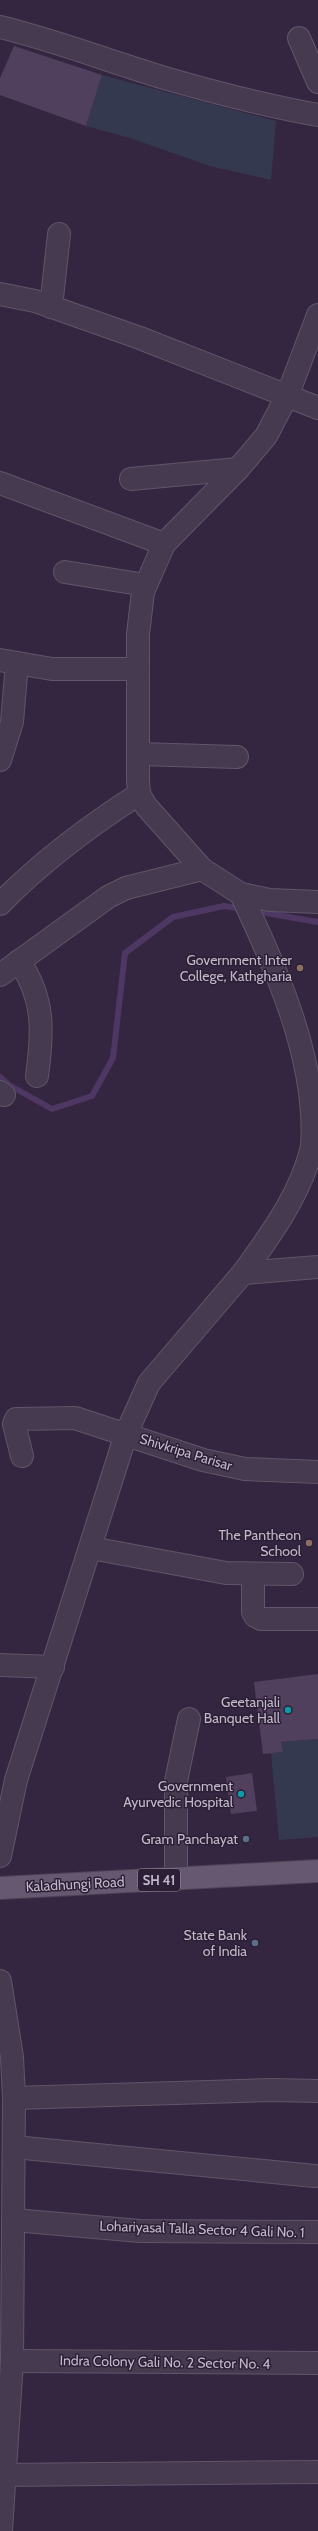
<svg xmlns="http://www.w3.org/2000/svg" width="318" height="2531" font-family="Cabin,sans-serif">
<rect width="100%" height="100%" fill="#342640"/>
<!-- green -->
<g fill="#35394f">
<polygon points="102,75 276,121 271,180 210,166 130,138 86,126"/>
<polygon points="318,1739 318,1837 279,1840 271,1753 283,1752 281,1742"/>
</g>
<g fill="none" stroke-linecap="round" stroke-linejoin="round">
<!-- stream -->
<g stroke="#4e3762" stroke-width="6">
<polyline points="254,911 318,922"/>
<polyline points="0,1077 9,1085 52,1109 92,1096 113,1058 125,953 173,917 224,906 243,909"/>
</g>
</g>
<!-- building -->
<g fill="#50405e">
<polygon points="14,46 102,75 86,126 0,95 0,78"/>
<polygon points="318,1674 318,1739 281,1742 283,1752 263,1754 254,1682"/>
<polygon points="252,1773 257,1811 231,1814 226,1777"/>
</g>
<g fill="none" stroke-linecap="round" stroke-linejoin="round">
<!-- minor casing -->
<g stroke="#61556a" stroke-width="24">
<g id="minor">
<path d="M 0,27 C 57,41 111,62 168,79 C 217,93 267,106 318,115"/>
<polyline points="299,38 318,82"/>
<polyline points="0,294 35,301 140,338 318,408"/>
<polyline points="51,307 59,234"/>
<polyline points="318,315 288,394 266,436 238,469 164,544 143,592 138,634 138,780 139,794 146,806 202,869 241,894 270,900 318,902"/>
<polyline points="131,479 238,469"/>
<polyline points="0,483 164,544"/>
<polyline points="65,572 145,585"/>
<polyline points="0,660 52,669 138,669"/>
<polyline points="140,754 237,757"/>
<polyline points="0,760 12,722 17,663"/>
<path d="M 241,894 C 276,968 318,1061 312,1146 C 302,1192 270,1236 243,1273"/>
<path d="M 0,904 C 42,861 89,826 139,794"/>
<path d="M 19,961 C 45,999 43,1032 37,1076"/>
<polyline points="0,975 108,897 126,888 202,869"/>
<polyline points="0,1092 4,1095"/>
<polyline points="22,1456 14,1424 16,1419 75,1418 203,1460 245,1469 318,1472"/>
<polyline points="91,1548 226,1573 292,1574"/>
<polyline points="253,1575 253,1612 255,1616 261,1619 318,1619"/>
<polyline points="0,1665 53,1667"/>
<polyline points="0,1856 16,1780 126,1434 149,1383 243,1273 318,1267"/>
<polyline points="176,1879 176,1781 189,1719"/>
<polyline points="0,1981 12,2057 14,2098 12,2361 1,2531"/>
<polyline points="14,2098 272,2090 318,2091"/>
<polyline points="14,2147 315,2176"/>
<polyline points="14,2220 140,2231 318,2232"/>
<polyline points="12,2361 318,2363"/>
<polyline points="0,2475 318,2472"/>
</g>
</g>
<!-- major casing -->
<g stroke="#4c4156" stroke-width="24">
<polyline id="major" points="0,1888 318,1871"/>
</g>
<!-- minor -->
<use href="#minor" stroke="#463a50" stroke-width="22"/>
<!-- major -->
<use href="#major" stroke="#655870" stroke-width="22"/>
</g>
<!-- markers -->
<g fill="#8d6e63" stroke="#2b1f35" stroke-width="1.5">
<circle cx="300" cy="968" r="4"/>
<circle cx="309" cy="1543" r="4"/>
</g>
<g fill="#0f9aa8" stroke="#2b1f35" stroke-width="1.5">
<circle cx="288" cy="1710" r="4"/>
<circle cx="241" cy="1794" r="4"/>
</g>
<g fill="#5c6f8a" stroke="#2b1f35" stroke-width="1.5">
<circle cx="246" cy="1839" r="4"/>
<circle cx="255" cy="1943" r="4"/>
</g>
<g text-anchor="middle" dominant-baseline="central" stroke-width="3" stroke-linejoin="round" paint-order="stroke">
<!-- shield labels -->
<rect fill="#2b1f35" stroke="#95899d" stroke-width="1" x="138" y="1869" width="42" height="22" rx="3"/>
<g font-size="13" font-weight="bold" fill="#c2b7ca">
<text x="159" y="1880">SH 41</text>
</g>
<!-- poi labels -->
<g font-size="14" fill="#c2b7ca" stroke="#2b1f35" text-anchor="end">
<text x="292" y="960">Government Inter<tspan x="292" dy="16">College, Kathgharia</tspan></text>
<text x="301" y="1535">The Pantheon<tspan x="301" dy="16">School</tspan></text>
<text x="280" y="1702">Geetanjali<tspan x="280" dy="16">Banquet Hall</tspan></text>
<text x="233" y="1786">Government<tspan x="233" dy="16">Ayurvedic Hospital</tspan></text>
<text x="238" y="1839">Gram Panchayat</text>
<text x="247" y="1935">State Bank<tspan x="247" dy="16">of India</tspan></text>
</g>
<!-- street labels -->
<g font-size="14" fill="#c2b7ca" stroke="#2b1f35">
<text transform="translate(186 1452) rotate(17)">Shivkripa Parisar</text>
<text transform="translate(75 1884) rotate(-3)">Kaladhungi Road</text>
<text transform="translate(202 2229) rotate(2)">Lohariyasal Talla Sector 4 Gali No. 1</text>
<text transform="translate(165 2362) rotate(1)">Indra Colony Gali No. 2 Sector No. 4</text>
</g>
</g>
</svg>
